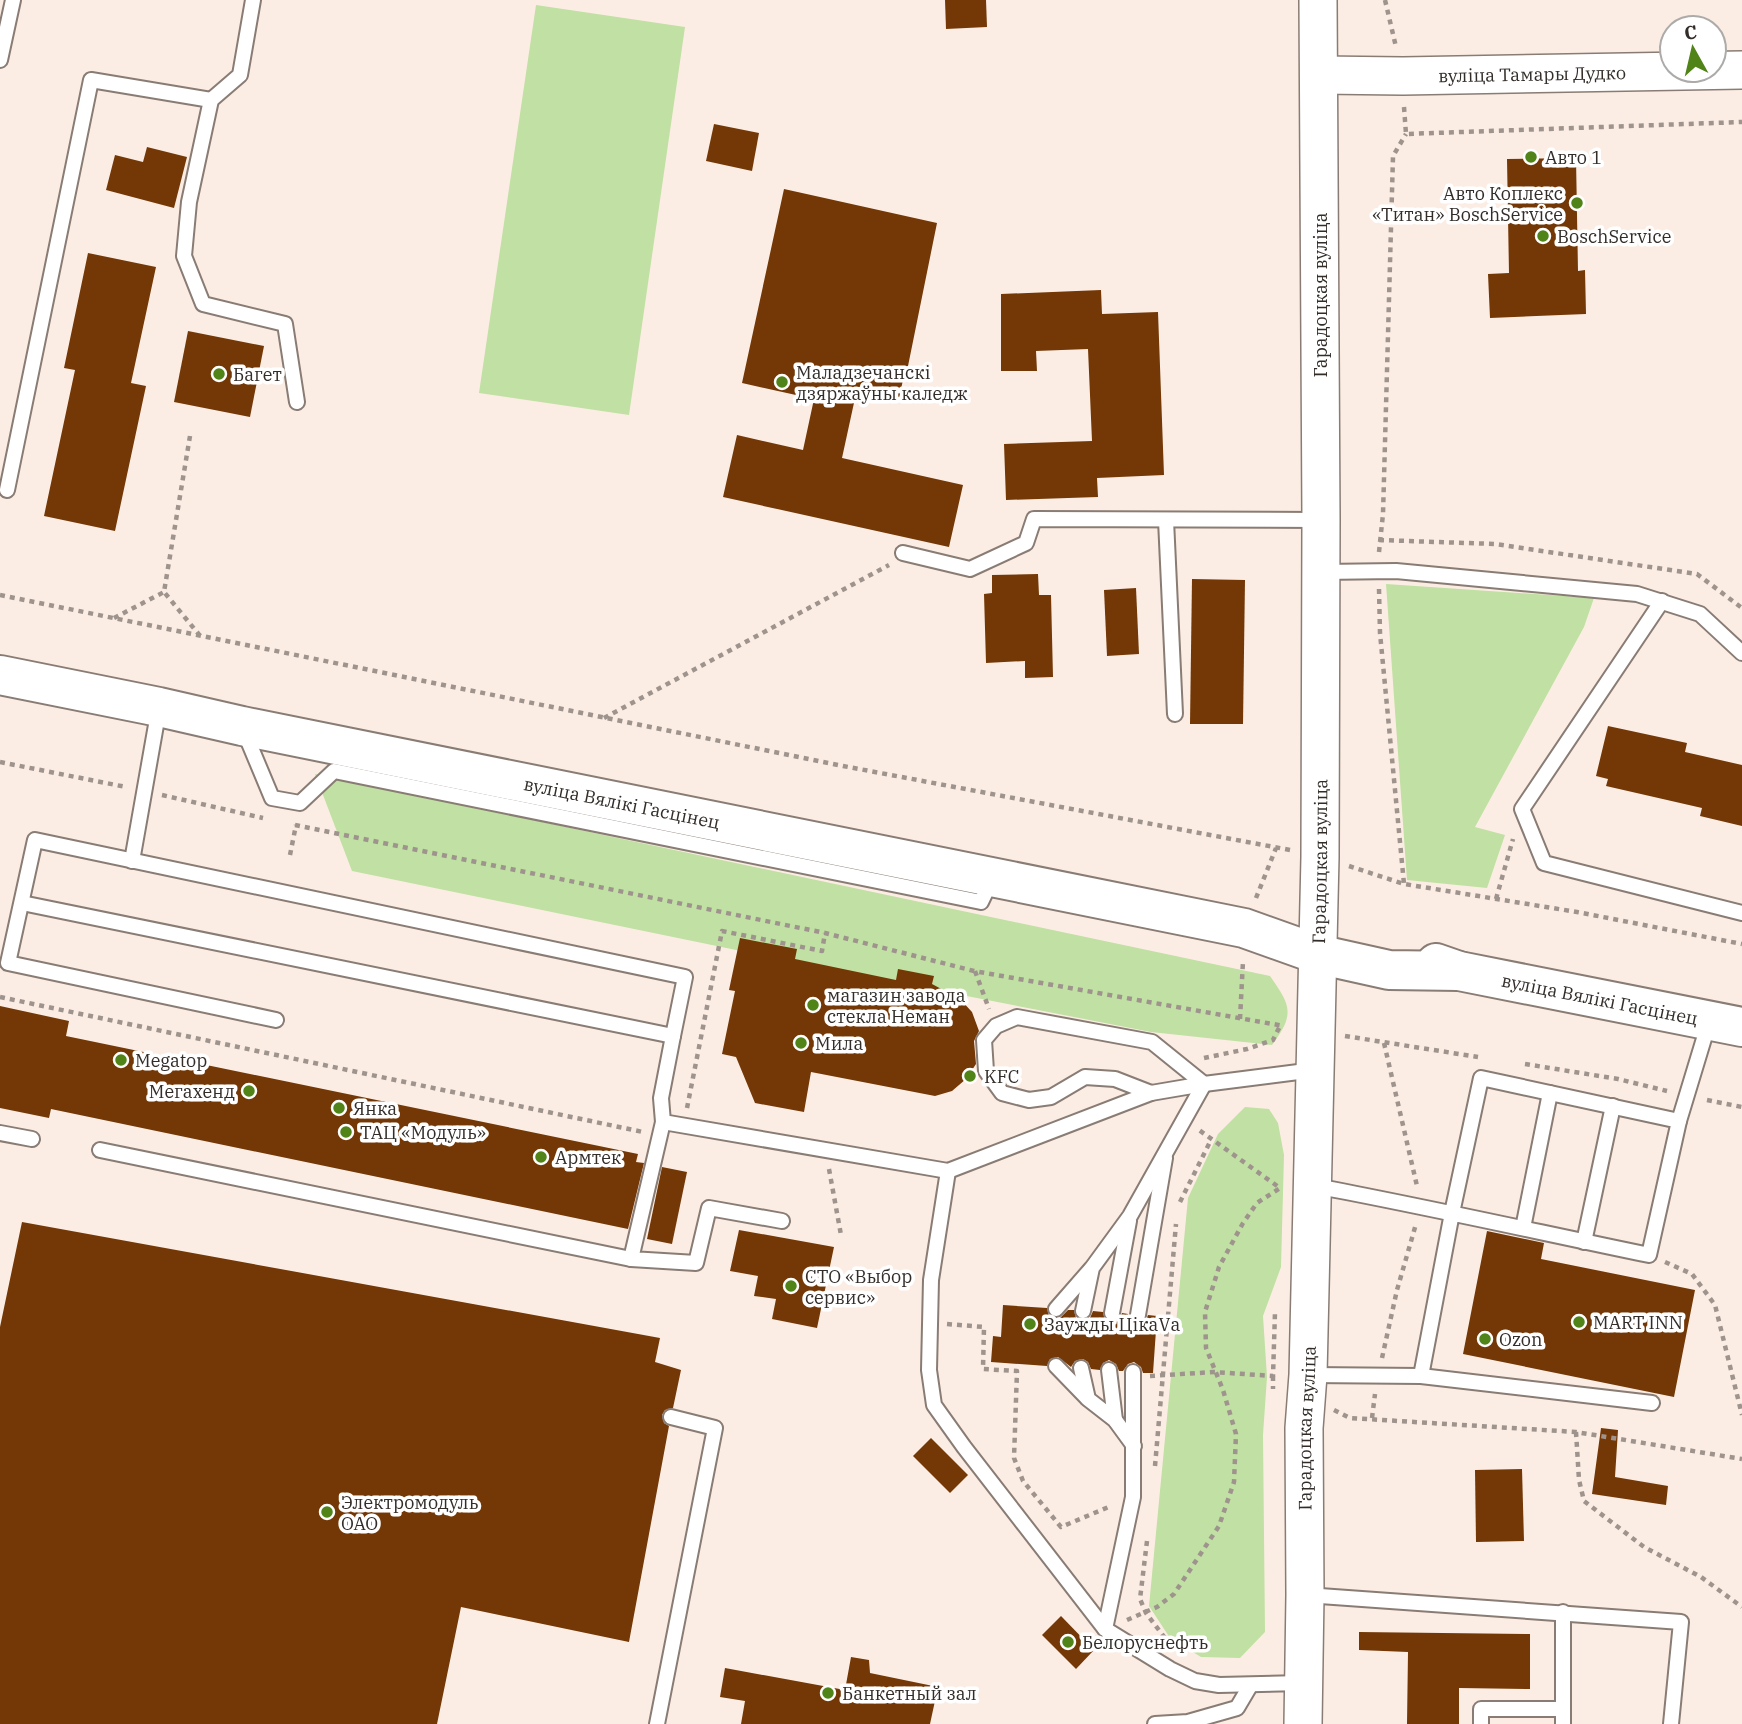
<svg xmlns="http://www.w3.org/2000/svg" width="1742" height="1724" font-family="'IBM Plex Serif',serif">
<rect width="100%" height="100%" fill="#fcede4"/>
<!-- green -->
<g fill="#c1e0a3">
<polygon points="536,5 685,27 629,415 479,393"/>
<polygon points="1386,584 1594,598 1584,627 1475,827 1505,835 1487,888 1407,880"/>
<path d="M 315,774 L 1270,976 C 1291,1006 1295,1014 1272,1045 L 1151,1032 L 833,970 L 352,871 Z"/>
<polygon points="1245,1107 1269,1109 1278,1123 1284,1155 1281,1267 1263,1316 1267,1377 1263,1435 1265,1632 1240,1658 1201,1657 1170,1638 1149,1606 1188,1198 1218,1134"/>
</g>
<!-- building -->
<g fill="#733806">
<polygon points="945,0 986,0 987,27 946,29"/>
<polygon points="714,124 759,133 752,171 706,161"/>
<polygon points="147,147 187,157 174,208 106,190 115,155 143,162"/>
<polygon points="1576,158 1578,271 1585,270 1586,314 1490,318 1488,274 1509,273 1507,159"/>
<polygon points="784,189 937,223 907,371 905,371 899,398 857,389 842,458 963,485 949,547 723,497 737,435 803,450 814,399 742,383"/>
<polygon points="88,253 156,267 131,383 146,386 115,531 44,516 75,370 64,368"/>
<polygon points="1101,290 1102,314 1158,312 1164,475 1097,478 1098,497 1006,500 1004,444 1092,441 1088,349 1036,351 1037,371 1001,371 1001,294"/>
<polygon points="188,331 264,346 250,417 174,402"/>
<polygon points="1038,574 1039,595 1051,595 1053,677 1025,678 1025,661 986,663 984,594 992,593 992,575"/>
<polygon points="1192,579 1245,580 1243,724 1190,724"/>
<polygon points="1136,588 1139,654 1107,656 1104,590"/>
<polygon points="1608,726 1687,743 1685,752 1742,765 1742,826 1700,816 1702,808 1606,786 1608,779 1596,776"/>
<polygon points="740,938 797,949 795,959 896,980 898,969 934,976 932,984 960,999 972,1012 979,1031 974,1041 976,1064 966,1079 952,1091 935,1096 811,1072 804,1112 755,1103 736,1057 722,1054 735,991 729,990"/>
<polygon points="0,1006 69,1021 66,1036 638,1154 636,1162 644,1163 628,1229 51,1109 49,1118 0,1108"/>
<polygon points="662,1167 687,1172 672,1244 647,1239"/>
<polygon points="22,1222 660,1338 655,1362 681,1370 673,1408 665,1410 662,1415 664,1423 669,1426 629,1642 461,1607 437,1724 0,1724 0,1327"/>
<polygon points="739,1230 834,1247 817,1328 772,1319 776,1299 754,1296 758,1276 730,1271"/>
<polygon points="1487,1231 1544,1243 1541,1259 1695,1290 1674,1397 1463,1354"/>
<polygon points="1003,1305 1047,1308 1049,1316 1055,1318 1060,1318 1068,1310 1074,1310 1076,1318 1082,1320 1090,1318 1093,1311 1103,1312 1105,1320 1111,1322 1119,1320 1122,1313 1128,1314 1131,1322 1137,1325 1145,1322 1148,1315 1157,1316 1153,1373 1143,1373 1141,1367 1134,1362 1128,1364 1123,1371 1119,1371 1116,1364 1109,1360 1103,1363 1100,1370 1091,1369 1088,1362 1083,1359 1075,1361 1071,1367 1058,1357 1050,1359 1047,1366 991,1362 993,1336 1001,1337"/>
<polygon points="1601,1428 1618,1430 1615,1477 1668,1486 1666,1505 1592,1494"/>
<polygon points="931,1438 968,1475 950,1493 913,1456"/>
<polygon points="1522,1469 1524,1541 1476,1542 1475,1470"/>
<polygon points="1061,1616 1094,1650 1076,1669 1042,1635"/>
<polygon points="1359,1632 1530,1634 1530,1689 1459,1688 1459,1724 1407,1724 1408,1652 1359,1650"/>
<polygon points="851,1657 869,1660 870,1673 938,1687 930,1724 741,1724 745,1701 720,1697 725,1668 845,1690"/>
</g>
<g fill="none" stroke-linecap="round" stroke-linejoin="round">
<!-- service casing -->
<g stroke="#897c74" stroke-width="18">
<g id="service">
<polyline points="253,0 240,75 211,100 189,202 184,256 203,304 285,324 297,402"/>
<polyline points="0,60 13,0"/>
<polyline points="7,490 91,80 211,100"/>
<polyline points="1166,520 1175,714"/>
<polyline points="903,553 970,569 1026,543 1034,519 1320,520"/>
<polyline points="1322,572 1396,571 1637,594 1700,614 1742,653"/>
<polyline points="1662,601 1522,809 1544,863 1742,913"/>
<polyline points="244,731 272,798 300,803 334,771 981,902 992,879"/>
<polyline points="132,861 159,708"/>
<polyline points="22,903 673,1036 661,1098 663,1122 948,1171 1151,1093 1204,1084 1314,1070"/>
<polyline points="276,1020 8,963 35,840 685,977 673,1036"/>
<polyline points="1679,1121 1709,1022"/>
<polyline points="663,1122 631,1259 696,1263 709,1208 782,1221"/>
<polyline points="0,1133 32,1139"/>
<polyline points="100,1150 631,1259"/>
<polyline points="948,1171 931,1280 929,1370 934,1405 964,1447 1105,1629 1170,1669 1195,1681 1219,1685 1303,1683"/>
<path d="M 1315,1186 C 1427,1207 1538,1232 1649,1255 L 1679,1121 L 1481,1078 L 1452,1213 L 1421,1376"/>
<polyline points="1523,1228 1550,1093"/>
<polyline points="1584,1242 1613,1106"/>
<polyline points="1056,1309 1091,1269"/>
<polyline points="1083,1311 1092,1268 1130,1216 1204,1084 1152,1042 1017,1017 996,1026 984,1040 986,1071 1002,1093 1029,1100 1051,1097 1085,1077 1115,1079 1151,1093"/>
<polyline points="1112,1313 1129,1221"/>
<polyline points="1138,1315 1165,1158"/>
<polyline points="1056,1366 1087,1398"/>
<polyline points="1081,1368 1088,1399 1115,1420 1134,1446"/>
<polyline points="1109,1370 1115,1420"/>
<polyline points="1310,1375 1421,1376 1652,1403"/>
<polyline points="1306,1595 1681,1622 1671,1724"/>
<polyline points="1105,1629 1133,1497 1133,1372"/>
<polyline points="657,1724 715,1428 671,1417"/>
<polyline points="1155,1724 1188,1722 1237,1708 1250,1686"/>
<polyline points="1481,1724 1481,1709 1563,1709"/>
<polyline points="1563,1724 1563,1612"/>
</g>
</g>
<!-- tertiary casing -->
<g stroke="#897c74" stroke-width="40">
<g id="tertiary">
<path id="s1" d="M 1320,75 L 1403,76 L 1742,70"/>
<path id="s2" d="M 1303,1724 L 1305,1595 L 1304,1428 L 1308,1375 L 1320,857 L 1321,520 L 1318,0"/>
</g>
</g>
<!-- secondary casing -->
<g stroke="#897c74" stroke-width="42">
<g id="secondary">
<path id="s3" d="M 0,675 L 159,707 L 242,726 L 1244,928 L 1317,954 L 1389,970 L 1459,971"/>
<path id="s4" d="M 1436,963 L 1459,971 L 1742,1027"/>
</g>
</g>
<!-- path -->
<g stroke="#9e948d" stroke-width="4.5" stroke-dasharray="5 5" stroke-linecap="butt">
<polyline points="1385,0 1396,47"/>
<polyline points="1404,107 1406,134 1742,122"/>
<polyline points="190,436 164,592 201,637"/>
<polyline points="1379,540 1495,544 1697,574 1742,608"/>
<polyline points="1379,552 1383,514 1393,156 1406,134"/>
<polyline points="1379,589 1380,633 1404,884"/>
<polyline points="0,595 843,766 1290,850"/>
<polyline points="114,618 164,592"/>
<polyline points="604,718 889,565"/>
<polyline points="0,762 126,787"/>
<polyline points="162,795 263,818"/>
<polyline points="295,825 825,933 974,971 1284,1026"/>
<polyline points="290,855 296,825"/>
<polyline points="1349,866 1404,884 1577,912 1742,944"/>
<polyline points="1256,898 1276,848"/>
<polyline points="1496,899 1513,839"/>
<polyline points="975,971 989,1009"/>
<polyline points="0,997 643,1132"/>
<polyline points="1240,1019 1243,961"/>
<polyline points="1345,1036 1478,1057"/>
<polyline points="1384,1043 1417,1186"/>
<polyline points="1204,1058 1247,1049 1273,1040 1280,1026"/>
<polyline points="1525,1064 1618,1079 1667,1091"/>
<polyline points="1707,1100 1742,1107"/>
<polyline points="687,1108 722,931 822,951 825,933"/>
<polyline points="829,1169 841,1235"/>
<polyline points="1180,1202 1211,1140"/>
<polyline points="1665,1262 1692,1274 1715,1305 1742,1415"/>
<polyline points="947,1324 984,1327 983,1369 1017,1371 1014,1458 1023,1481 1061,1527 1111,1506"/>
<polyline points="1382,1358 1397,1290 1416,1224"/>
<polyline points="1150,1376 1214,1372 1273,1376 1275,1312"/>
<polyline points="1273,1376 1273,1389"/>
<polyline points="1334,1410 1350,1418 1576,1432 1742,1459"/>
<polyline points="1372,1418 1375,1394"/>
<polyline points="1576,1432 1579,1480 1584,1501 1644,1547 1701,1577 1742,1607"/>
<polyline points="1155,1466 1176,1224"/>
<polyline points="1147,1541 1140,1599 1146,1613 1168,1642"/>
<polyline points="1127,1620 1157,1607 1174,1594 1219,1526 1234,1482 1236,1434 1223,1390 1206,1348 1205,1312 1219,1267 1243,1223 1257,1203 1280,1188 1199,1130"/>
</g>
<!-- service -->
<use href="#service" stroke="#fff" stroke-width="14"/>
<!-- tertiary -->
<use href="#tertiary" stroke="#fff" stroke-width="37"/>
<!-- secondary -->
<use href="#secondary" stroke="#fff" stroke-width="38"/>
</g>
<!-- markers -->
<g fill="#508318" stroke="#fff" stroke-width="2.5">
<circle cx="1531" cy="157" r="7"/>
<circle cx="1577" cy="203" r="7"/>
<circle cx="1543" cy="236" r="7"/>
<circle cx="219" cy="374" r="7"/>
<circle cx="782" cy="382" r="7"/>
<circle cx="813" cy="1005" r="7"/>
<circle cx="801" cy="1043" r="7"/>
<circle cx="121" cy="1060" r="7"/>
<circle cx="970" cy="1076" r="7"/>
<circle cx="249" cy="1091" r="7"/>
<circle cx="339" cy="1108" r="7"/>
<circle cx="346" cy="1132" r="7"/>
<circle cx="541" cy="1157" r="7"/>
<circle cx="791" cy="1286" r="7"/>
<circle cx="1579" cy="1322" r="7"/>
<circle cx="1030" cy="1324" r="7"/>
<circle cx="1485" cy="1339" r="7"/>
<circle cx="327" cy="1512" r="7"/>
<circle cx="1068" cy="1642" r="7"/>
<circle cx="828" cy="1693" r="7"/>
</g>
<g text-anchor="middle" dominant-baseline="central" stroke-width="7" stroke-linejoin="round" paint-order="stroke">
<!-- street labels -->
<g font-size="18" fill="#322d29" stroke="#fff">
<text stroke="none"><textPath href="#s1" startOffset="212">вуліца Тамары Дудко</textPath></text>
<text transform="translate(1320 295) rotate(-90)">Гарадоцкая вуліца</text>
<text stroke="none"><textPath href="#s3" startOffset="635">вуліца Вялікі Гасцінец</textPath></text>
<text stroke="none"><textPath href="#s2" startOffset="863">Гарадоцкая вуліца</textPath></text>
<text stroke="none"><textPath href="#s4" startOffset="168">вуліца Вялікі Гасцінец</textPath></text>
<text stroke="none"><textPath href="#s2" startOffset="296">Гарадоцкая вуліца</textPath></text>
</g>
<!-- poi labels -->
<g font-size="18" fill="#322d29" stroke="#fff" text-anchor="start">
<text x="1545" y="157">Авто 1</text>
<text x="1563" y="193" text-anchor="end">Авто Коплекс<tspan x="1563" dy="21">«Титан» BoschService</tspan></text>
<text x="1557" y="236">BoschService</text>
<text x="796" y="372">Маладзечанскі<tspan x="796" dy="21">дзяржаўны каледж</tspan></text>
<text x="233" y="374">Багет</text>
<text x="827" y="995">магазин завода<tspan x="827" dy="21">стекла Неман</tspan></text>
<text x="815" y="1043">Мила</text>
<text x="135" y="1060">Megatop</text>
<text x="984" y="1076">KFC</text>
<text x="235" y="1091" text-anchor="end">Мегахенд</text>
<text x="353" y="1108">Янка</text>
<text x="360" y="1132">ТАЦ «Модуль»</text>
<text x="555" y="1157">Армтек</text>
<text x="805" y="1276">СТО «Выбор<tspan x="805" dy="21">сервис»</tspan></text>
<text x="1593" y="1322">MART INN</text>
<text x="1044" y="1324">Заужды ЦікаVа</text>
<text x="1499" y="1339">Ozon</text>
<text x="341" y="1502">Электромодуль<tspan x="341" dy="21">ОАО</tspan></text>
<text x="1082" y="1642">Белоруснефть</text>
<text x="842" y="1693">Банкетный зал</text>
</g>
</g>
<!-- north arrow -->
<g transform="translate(1693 49) rotate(352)"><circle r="33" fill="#ffffff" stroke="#adaba9" stroke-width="2"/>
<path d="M0-5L12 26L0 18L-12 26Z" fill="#508318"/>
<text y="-10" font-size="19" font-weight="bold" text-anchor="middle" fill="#322d29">С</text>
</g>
</svg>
